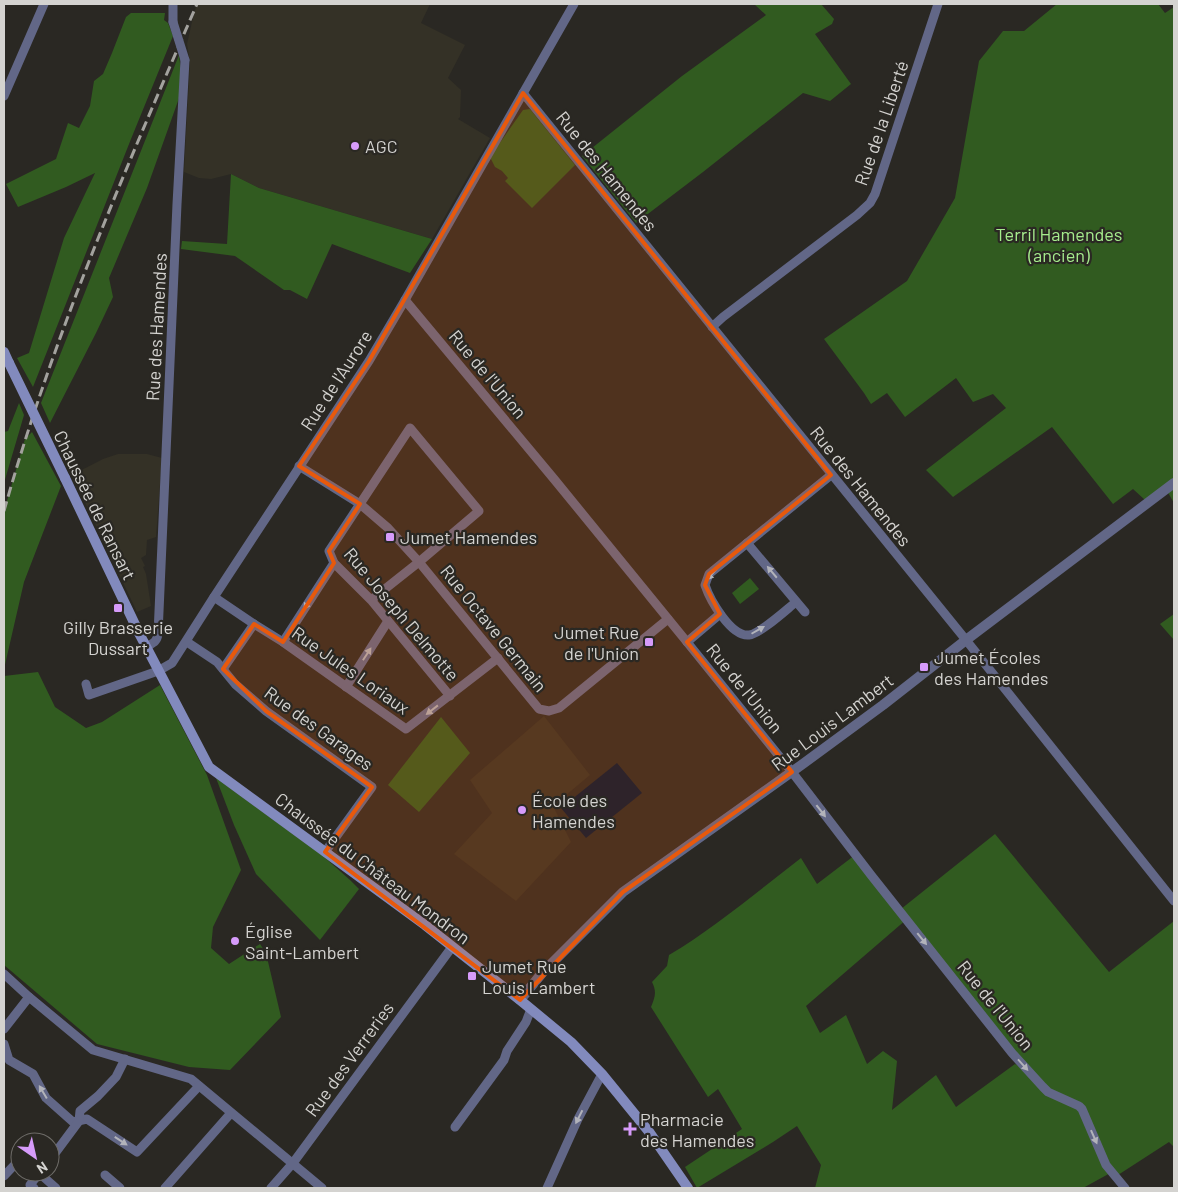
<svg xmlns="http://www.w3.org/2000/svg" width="1178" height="1192" font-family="Barlow,sans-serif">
<rect width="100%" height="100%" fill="#2a2823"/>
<!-- built -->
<g fill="#343126">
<polygon points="197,4 430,4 421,23 465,45 448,78 461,90 460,117 458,119 490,138 432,239 259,188 231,174 211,179 199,178 184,172 190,62 187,44 194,13"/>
<polygon points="118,454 147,454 162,458 156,537 147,540 146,555 141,558 145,566 143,567 146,574 151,606 137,612 72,475 103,459"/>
<polygon points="544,716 590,775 553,806 571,842 516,901 454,854 492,813 470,780"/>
</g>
<!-- green -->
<g fill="#315b20">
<polygon points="754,4 821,4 834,19 832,24 815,34 851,84 830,101 803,93 703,172 636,223 582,156 682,76 766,15"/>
<polygon points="1057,4 1158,4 1165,13 1174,7 1174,503 1166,489 1145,500 1133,489 1113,504 1052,427 953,497 926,470 1006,408 993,394 973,402 956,378 905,417 887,393 871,404 864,393 824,339 907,281 955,198 979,61 1003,31 1024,31"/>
<polygon points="131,13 165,13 164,20 168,23 173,36 131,139 33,387 17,358 29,353 64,238 95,173 66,187 18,207 6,184 56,159 68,123 79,128 90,106 94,81 103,74 112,53 126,17"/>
<polygon points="179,55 183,87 147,188 109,278 113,297 96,333 50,423 41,403"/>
<polygon points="530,109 575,165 532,208 505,181 508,178 502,171 495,167 490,157 523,110"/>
<polygon points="231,174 259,188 432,239 410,273 332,244 307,299 290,290 284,290 235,256 181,249 182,241 227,244"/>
<polygon points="19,403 24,415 4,483 4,432 8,431"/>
<polygon points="32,432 61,486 24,582 4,669 4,511 25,439"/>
<polygon points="750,578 759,589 740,604 732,593"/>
<polygon points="1174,614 1174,640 1160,624"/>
<polygon points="38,672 55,707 86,728 102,722 160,685 207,775 241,870 213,927 211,948 229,964 260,944 266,953 281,1017 230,1070 189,1067 97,1044 4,965 4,676"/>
<polygon points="441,717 470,753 419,812 388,785"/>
<polygon points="216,778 323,856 350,880 359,889 320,940 256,874 234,825"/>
<path d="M 995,834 L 1109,972 L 1174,921 L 1174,1147 L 1169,1142 L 1118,1175 L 1114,1171 L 1083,1188 L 815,1188 L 821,1165 L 797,1126 L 773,1142 L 697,1188 L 685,1167 L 742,1129 L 718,1089 L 708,1097 L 651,1007 C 655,997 657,992 652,982 L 667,966 L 669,955 C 716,927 758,891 801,858 L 817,884 L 855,855 L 907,919 L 806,1006 L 820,1033 L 846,1015 L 867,1064 L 883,1051 L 897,1061 L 892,1110 L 936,1075 L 956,1107 L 1015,1064 L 1032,1074 L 901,909 Z"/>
</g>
<!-- water -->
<polygon fill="#001633" points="617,763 642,793 586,838 561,808"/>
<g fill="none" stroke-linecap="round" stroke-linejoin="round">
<!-- minor -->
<g stroke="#626787" stroke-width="9">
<polyline points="173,4 173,22"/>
<polyline points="523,93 966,640 1174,901"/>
<polyline points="4,96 44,4"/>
<polyline points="405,300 554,479 687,642 792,772 871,875 1012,1053 1043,1087 1048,1092 1079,1106 1082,1109 1106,1165 1125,1188"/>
<polyline points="712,327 723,317 857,215 870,203 875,194 938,4"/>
<polyline points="299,466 360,504 388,528 419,562 539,709 549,711 559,708 668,619"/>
<polyline points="747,543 805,612"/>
<polyline points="214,597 254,624 283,642 406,729 498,658"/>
<polyline points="371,600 419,562 479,511 410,428 329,551 334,563 371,600 450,696"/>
<path d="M 796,602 C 787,609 760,634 749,635 C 731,637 710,600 705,585 L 709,574 L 831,475"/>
<polyline points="187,642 217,662 235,684 266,711 372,787 325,852"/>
<polyline points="283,642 334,563"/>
<polyline points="687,642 720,614"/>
<path d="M 146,647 C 153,643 157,642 158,634 L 177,204 L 185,60"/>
<polyline points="223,669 254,624"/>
<polyline points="86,684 89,695 158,671 172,663 214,597 369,361 405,300 574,4"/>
<polyline points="346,687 388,621"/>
<polyline points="4,974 29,997 93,1050 191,1079 322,1188"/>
<polyline points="4,1029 29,997"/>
<polyline points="4,1044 9,1060 33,1074 46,1098 73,1122 87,1119 137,1152 199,1086"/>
<polyline points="455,1127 504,1060 507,1051 526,1022 531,1009"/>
<polyline points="50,1160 79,1121 80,1111 98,1096 116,1077 125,1059"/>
<polyline points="39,1173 56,1188"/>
<polyline points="105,1175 120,1188"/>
<polyline points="4,1176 20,1159"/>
<polyline points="34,1188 30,1185 40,1172"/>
<polyline points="165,1188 231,1113"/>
<polyline points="271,1188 293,1163 452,947"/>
<polyline points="547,1188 578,1119 602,1074"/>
</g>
<!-- tertiary -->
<polyline stroke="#626787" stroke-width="10" points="520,1000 543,972 623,892 800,766 883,705 966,640 1174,483"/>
<!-- secondary -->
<g stroke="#828abd" stroke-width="10">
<polyline points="4,352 9,363"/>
<polyline points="65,478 140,635 209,767 425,925 520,1000 571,1042 602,1074 650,1133 688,1188"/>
</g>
<!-- rail -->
<path stroke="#a3a29e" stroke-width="3" stroke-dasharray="10 5" stroke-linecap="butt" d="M 4,511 C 53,336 125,170 197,4"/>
<!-- minor-bridge -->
<polyline stroke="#626787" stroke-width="9" points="173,22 185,60"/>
<!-- secondary-bridge -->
<polyline stroke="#828abd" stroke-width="10" points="9,363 65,478"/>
</g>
<!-- one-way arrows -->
<defs><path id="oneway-solid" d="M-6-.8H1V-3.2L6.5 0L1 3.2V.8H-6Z" transform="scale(1.25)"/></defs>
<g fill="#b2b3ba">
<use href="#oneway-solid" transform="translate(772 572) rotate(-130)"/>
<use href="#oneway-solid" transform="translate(712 574) rotate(130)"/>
<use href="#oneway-solid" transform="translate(308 603) rotate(123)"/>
<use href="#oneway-solid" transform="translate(758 630) rotate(-30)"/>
<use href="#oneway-solid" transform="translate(367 654) rotate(-57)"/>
<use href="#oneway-solid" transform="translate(432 710) rotate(142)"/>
<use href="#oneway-solid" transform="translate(821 811) rotate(52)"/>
<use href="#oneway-solid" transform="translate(922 939) rotate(51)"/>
<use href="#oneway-solid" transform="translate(1023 1065) rotate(48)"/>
<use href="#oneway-solid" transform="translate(43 1092) rotate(-121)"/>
<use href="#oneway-solid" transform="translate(579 1117) rotate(117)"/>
<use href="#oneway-solid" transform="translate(1094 1137) rotate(66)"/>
<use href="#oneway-solid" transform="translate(121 1141) rotate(33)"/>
</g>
<!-- marked area -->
<path fill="#e8590c" fill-opacity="0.2" stroke="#e8590c" stroke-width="4" stroke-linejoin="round" d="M 523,93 L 831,475 L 709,574 L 705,585 L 720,614 L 687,642 L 792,772 L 623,892 L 520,1000 L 325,852 L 372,787 L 266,711 L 223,669 L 254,624 L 283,642 L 334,563 L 329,551 L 360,504 L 299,466 L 369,361 Z"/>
<!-- markers -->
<g fill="#d69bfa" stroke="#2a2823" stroke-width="2">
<circle cx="355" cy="146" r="5"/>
<rect x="385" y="532" width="10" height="10" rx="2.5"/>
<rect x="113" y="603" width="10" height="10" rx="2.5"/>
<rect x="644" y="637" width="10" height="10" rx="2.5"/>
<rect x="919" y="662" width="10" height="10" rx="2.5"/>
<circle cx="522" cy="810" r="5"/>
<circle cx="235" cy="941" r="5"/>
<rect x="467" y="971" width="10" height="10" rx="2.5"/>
<path d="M627.5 1121.5h5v5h5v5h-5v5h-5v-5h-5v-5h5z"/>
</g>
<g text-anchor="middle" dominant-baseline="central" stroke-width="4.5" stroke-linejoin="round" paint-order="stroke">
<!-- street labels -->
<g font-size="18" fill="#d4d3d0" stroke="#2a2823">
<text transform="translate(881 123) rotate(-71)">Rue de la Liberté</text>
<text transform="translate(607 171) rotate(51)">Rue des Hamendes</text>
<text transform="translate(156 327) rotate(-87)">Rue des Hamendes</text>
<text transform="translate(488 374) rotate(50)">Rue de l'Union</text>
<text transform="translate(336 380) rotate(-57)">Rue de l'Aurore</text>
<text transform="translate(861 486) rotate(51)">Rue des Hamendes</text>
<text transform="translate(95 505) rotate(64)">Chaussée de Ransart</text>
<text transform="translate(402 614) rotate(50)">Rue Joseph Delmotte</text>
<text transform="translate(494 628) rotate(51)">Rue Octave Germain</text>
<text transform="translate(351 670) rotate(35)">Rue Jules Loriaux</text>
<text transform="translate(745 688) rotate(51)">Rue de l'Union</text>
<text transform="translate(832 722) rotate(-37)">Rue Louis Lambert</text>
<text transform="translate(319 728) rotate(36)">Rue des Garages</text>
<text transform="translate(373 868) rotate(37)">Chaussée du Château Mondron</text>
<text transform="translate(996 1005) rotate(51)">Rue de l'Union</text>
<text transform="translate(349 1059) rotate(-54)">Rue des Verreries</text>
</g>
<!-- poi labels -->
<g font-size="18" fill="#d4d3d0" stroke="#2a2823" text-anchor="start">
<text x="365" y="146">AGC</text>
<text x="400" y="537">Jumet Hamendes</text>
<text x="118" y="627" text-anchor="middle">Gilly Brasserie<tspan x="118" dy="21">Dussart</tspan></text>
<text x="639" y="632" text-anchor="end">Jumet Rue<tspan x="639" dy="21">de l'Union</tspan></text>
<text x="934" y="657">Jumet Écoles<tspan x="934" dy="21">des Hamendes</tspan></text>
<text x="532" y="800">École des<tspan x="532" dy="21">Hamendes</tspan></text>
<text x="245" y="931">Église<tspan x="245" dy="21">Saint-Lambert</tspan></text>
<text x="482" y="966">Jumet Rue<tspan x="482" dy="21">Louis Lambert</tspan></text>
<text x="640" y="1119">Pharmacie<tspan x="640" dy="21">des Hamendes</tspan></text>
</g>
<!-- park labels -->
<g font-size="18" fill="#a6ec8d" stroke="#2a2823">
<text x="1059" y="234">Terril Hamendes<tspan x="1059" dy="21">(ancien)</tspan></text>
</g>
</g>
<!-- border -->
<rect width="1178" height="1192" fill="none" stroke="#d4d3d0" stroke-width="10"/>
<!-- north arrow -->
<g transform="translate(35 1157) rotate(146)"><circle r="24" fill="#2a2823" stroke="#6e6c68"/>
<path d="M0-4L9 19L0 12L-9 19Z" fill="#d69bfa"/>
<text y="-8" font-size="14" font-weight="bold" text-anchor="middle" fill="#d4d3d0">N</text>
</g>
</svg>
